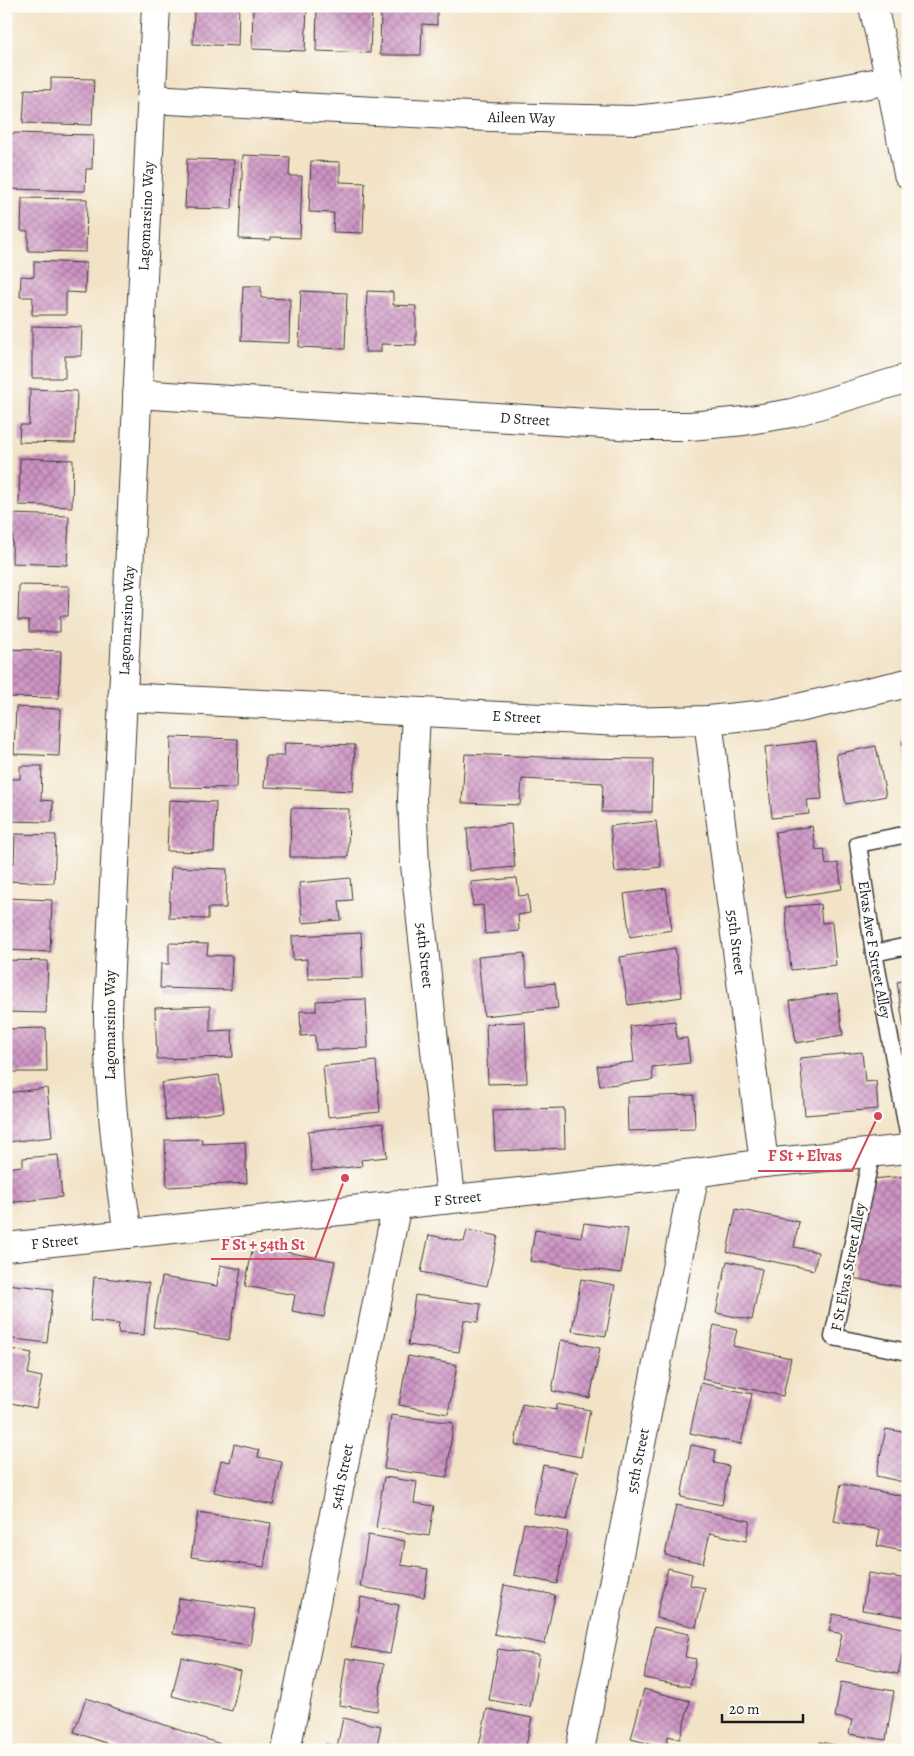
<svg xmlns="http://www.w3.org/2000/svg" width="914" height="1756" font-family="Alegreya,serif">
<defs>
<pattern id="building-cross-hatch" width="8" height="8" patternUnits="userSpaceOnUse" patternTransform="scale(1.25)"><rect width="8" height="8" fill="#ce94c4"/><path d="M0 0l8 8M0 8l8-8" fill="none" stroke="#a6789e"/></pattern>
</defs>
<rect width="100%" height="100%" fill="#fdfcf7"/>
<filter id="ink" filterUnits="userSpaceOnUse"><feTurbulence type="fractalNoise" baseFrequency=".02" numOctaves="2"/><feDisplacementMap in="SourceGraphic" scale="10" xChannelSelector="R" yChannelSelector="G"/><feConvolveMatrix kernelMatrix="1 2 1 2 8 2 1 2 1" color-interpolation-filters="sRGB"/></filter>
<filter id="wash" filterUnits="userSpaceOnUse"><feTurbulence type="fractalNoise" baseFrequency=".0096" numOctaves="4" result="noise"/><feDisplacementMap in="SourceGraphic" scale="20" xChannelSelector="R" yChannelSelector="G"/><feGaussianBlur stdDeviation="1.12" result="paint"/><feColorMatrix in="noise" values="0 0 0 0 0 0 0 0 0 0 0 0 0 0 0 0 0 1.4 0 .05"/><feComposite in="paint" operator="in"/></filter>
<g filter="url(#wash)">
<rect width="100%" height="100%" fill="#f2e3c7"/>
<g id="blocks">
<!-- building -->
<g fill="url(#building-cross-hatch)">
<polygon points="194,6 239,6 238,46 193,44"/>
<polygon points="253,6 307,6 305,51 252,49"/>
<polygon points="317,6 372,6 370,53 316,51"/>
<polygon points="381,6 437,6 437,25 422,24 421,55 380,55"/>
<polygon points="51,78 94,79 92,125 23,123 25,89 51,90"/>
<polygon points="11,133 93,135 92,169 86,169 85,191 9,189"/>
<polygon points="243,155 290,157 289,176 302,176 300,238 271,237 271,240 239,239"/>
<polygon points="187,159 234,160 232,209 185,208"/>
<polygon points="311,161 340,162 340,182 365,183 363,233 333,232 334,213 309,212"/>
<polygon points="22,198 87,199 86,252 28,251 28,231 21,231"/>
<polygon points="34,261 86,263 85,293 66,292 66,315 32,315 33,297 20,297 21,276 34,277"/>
<polygon points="243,286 261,286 261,298 290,299 289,343 241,341"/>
<polygon points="301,291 347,293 345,349 299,347"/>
<polygon points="367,291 393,292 393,305 416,306 416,345 381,344 381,352 365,352"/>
<polygon points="32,326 82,327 81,356 65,356 65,378 32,378"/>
<polygon points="30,389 77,391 75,443 19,442 20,425 29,425"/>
<polygon points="20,458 73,460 72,507 19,505"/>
<polygon points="13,514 69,516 67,565 12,563"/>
<polygon points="19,585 69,586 68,616 60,616 60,632 29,632 29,620 18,620"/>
<polygon points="6,649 61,651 59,698 6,697"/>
<polygon points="16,707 61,709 59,756 14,754"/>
<polygon points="171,737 238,739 237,788 170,787"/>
<polygon points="816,741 822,799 807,800 809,814 772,818 765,747"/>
<polygon points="908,741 908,770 907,770 902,742"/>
<polygon points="285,743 355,745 353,791 264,787 266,756 284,756"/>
<polygon points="876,746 886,796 846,804 836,754"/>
<polygon points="465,754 569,758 653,759 652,812 602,812 603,783 522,779 520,805 462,803"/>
<polygon points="20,766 42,766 41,800 53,801 52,822 6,821 6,779 20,779"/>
<polygon points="169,800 216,802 214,852 167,851"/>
<polygon points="291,808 349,809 348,857 290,857"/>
<polygon points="656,821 661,867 615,872 610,826"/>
<polygon points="511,824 515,867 470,871 467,828"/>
<polygon points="812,826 816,850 824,849 826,865 838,863 842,889 785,898 775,832"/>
<polygon points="15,834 56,835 54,883 6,881 7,863 14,863"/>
<polygon points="171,867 227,869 226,908 208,908 208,919 169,918"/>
<polygon points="350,878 352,900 339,901 341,920 302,923 299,883"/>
<polygon points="517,878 519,896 528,895 530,913 518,915 519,931 485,934 483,905 473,906 471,882"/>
<polygon points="666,888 672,930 630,937 624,894"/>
<polygon points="6,898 52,900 50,952 6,950"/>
<polygon points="820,904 822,923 832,922 836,965 791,970 785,907"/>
<polygon points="361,933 363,978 308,979 307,959 293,960 292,936"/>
<polygon points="169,943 208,944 207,955 232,956 231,990 160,988 161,964 169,964"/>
<polygon points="675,948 682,997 628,1005 620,957"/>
<polygon points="524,953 527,986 555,983 558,1008 484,1016 478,957"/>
<polygon points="6,960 48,961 46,1013 6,1012"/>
<polygon points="908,980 908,1050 907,1050 897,982"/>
<polygon points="837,993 843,1035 796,1043 790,1001"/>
<polygon points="366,999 368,1048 316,1050 315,1035 301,1036 300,1011 316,1011 316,1001"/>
<polygon points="210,1006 210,1031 232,1030 233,1057 157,1059 155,1008"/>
<polygon points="675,1021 677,1039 687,1038 690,1063 652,1067 653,1080 600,1086 597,1066 634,1062 630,1026"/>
<polygon points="525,1022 527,1083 488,1084 486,1024"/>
<polygon points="46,1028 47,1072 6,1072 6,1029"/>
<polygon points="862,1052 865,1082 876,1081 878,1109 805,1115 800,1058"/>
<polygon points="376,1061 380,1112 328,1117 323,1066"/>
<polygon points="219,1075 224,1112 166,1120 161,1083"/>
<polygon points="47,1088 52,1137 8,1142 6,1131 6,1093"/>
<polygon points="694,1095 695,1129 628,1131 627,1097"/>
<polygon points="564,1108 565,1148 495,1151 493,1110"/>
<polygon points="383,1123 387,1157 361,1160 362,1166 312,1171 308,1131"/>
<polygon points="202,1139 202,1144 245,1142 247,1183 167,1187 165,1140"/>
<polygon points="58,1155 62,1197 6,1203 6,1168 23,1166 23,1158"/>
<polygon points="908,1176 908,1288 852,1278 871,1179"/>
<polygon points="736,1209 799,1222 794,1247 818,1252 814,1270 727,1252"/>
<polygon points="584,1223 628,1229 621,1273 530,1261 535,1230 581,1237"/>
<polygon points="467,1230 498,1236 487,1286 421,1272 429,1235 464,1242"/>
<polygon points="253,1246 335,1261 324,1317 292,1311 295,1295 245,1286"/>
<polygon points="727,1261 762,1269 752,1320 716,1313"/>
<polygon points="220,1265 241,1269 229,1340 153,1327 162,1277 217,1286"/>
<polygon points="94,1277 149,1283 144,1335 118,1333 119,1324 90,1321"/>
<polygon points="581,1279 615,1285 606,1336 572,1331"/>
<polygon points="6,1284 53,1289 47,1343 6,1338"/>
<polygon points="415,1295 481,1304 478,1322 464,1320 459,1352 408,1345"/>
<polygon points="714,1325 737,1330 733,1346 791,1358 783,1396 702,1379"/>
<polygon points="561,1340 600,1348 590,1398 552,1391"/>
<polygon points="6,1348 32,1353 28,1374 42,1377 36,1408 6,1402"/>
<polygon points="408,1356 457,1365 448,1414 399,1405"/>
<polygon points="701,1383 752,1394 741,1444 690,1433"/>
<polygon points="522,1404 556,1410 556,1404 590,1410 581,1457 515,1445"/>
<polygon points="391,1415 453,1423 447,1477 384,1469"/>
<polygon points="886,1429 908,1433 908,1483 876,1476"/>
<polygon points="6,1431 10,1432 7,1449 6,1449"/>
<polygon points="234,1444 259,1450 258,1457 282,1462 273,1505 214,1492 221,1460 230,1462"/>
<polygon points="691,1445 716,1450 714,1463 729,1466 722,1505 681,1497"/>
<polygon points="543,1465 578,1472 567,1520 533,1513"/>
<polygon points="384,1477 417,1482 414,1503 434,1506 429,1536 376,1528"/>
<polygon points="841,1484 908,1497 908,1552 877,1546 880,1530 834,1521"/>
<polygon points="676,1505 750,1521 746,1541 710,1533 703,1563 665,1555"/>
<polygon points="198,1512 271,1523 264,1567 191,1557"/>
<polygon points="524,1523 568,1532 557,1584 514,1575"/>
<polygon points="368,1535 405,1541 401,1565 428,1569 424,1597 360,1587"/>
<polygon points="668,1568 692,1574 690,1585 705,1588 696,1627 656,1618"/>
<polygon points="868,1573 908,1579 908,1617 862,1610"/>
<polygon points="504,1585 555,1595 545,1644 494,1634"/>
<polygon points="361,1597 399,1605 390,1654 351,1647"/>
<polygon points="179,1598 255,1609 250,1645 173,1634"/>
<polygon points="833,1614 908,1629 898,1674 836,1661 842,1634 829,1631"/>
<polygon points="654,1627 689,1634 685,1657 696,1659 690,1687 644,1678"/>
<polygon points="498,1649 539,1655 530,1707 489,1700"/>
<polygon points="181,1657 241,1671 232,1711 172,1696"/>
<polygon points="346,1658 384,1664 377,1711 339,1705"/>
<polygon points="841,1682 894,1691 886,1740 849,1734 852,1720 835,1717"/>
<polygon points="644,1689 690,1701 680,1739 668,1736 666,1748 631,1739"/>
<polygon points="86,1698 229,1747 229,1750 126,1750 74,1732"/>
<polygon points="487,1709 532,1718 525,1750 478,1750"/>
<polygon points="343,1718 381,1726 376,1750 325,1750 326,1744 337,1747"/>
<polygon points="820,1742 856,1749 856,1750 819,1750"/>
<polygon points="78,1745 94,1749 94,1750 77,1750"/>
</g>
</g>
</g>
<g filter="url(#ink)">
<use href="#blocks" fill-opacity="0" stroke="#3c3a36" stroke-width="1"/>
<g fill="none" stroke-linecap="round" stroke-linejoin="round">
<!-- lane casing -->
<g stroke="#3c3a36" stroke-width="19">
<g id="lane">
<path id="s1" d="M 908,834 L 858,844 L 874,953 L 908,1133"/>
<polyline points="874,953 908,946"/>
<polyline points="872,1152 833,1337 908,1352"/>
</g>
</g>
<!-- street casing -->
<g stroke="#3c3a36" stroke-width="30">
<g id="street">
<path id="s2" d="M 151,99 L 489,117 L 634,120 L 727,110 L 890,80"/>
<path id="s3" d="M 137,394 L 635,426 L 690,426 L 744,421 L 792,413 L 908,378"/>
<path id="s4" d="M 122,697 L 621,722 L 708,720 L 776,713 L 908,683"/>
<path id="s5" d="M 416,712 L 412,798 L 415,865 L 451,1198"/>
<path id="s6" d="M 708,720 L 764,1163"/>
<path id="s7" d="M 128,1234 C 116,1159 108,1084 108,1009 L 156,6"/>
<path id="s8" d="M 6,1247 L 695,1173 L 764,1163 L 908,1149"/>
<path id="s9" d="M 286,1750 L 397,1204"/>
<path id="s10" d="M 580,1750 L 695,1173"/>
</g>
</g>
<!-- secondary casing -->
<g stroke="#3c3a36" stroke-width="30">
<polyline id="secondary" points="873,6 890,80 908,174"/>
</g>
<!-- lane -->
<use href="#lane" stroke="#fff" stroke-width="16"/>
<!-- street -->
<use href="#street" stroke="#fff" stroke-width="28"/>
<!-- secondary -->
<use href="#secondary" stroke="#fff" stroke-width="28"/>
</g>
</g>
<g text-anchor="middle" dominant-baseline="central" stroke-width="4.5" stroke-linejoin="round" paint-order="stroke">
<!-- street labels -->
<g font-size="15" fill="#1c1c1c" stroke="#fdfcf7">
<text stroke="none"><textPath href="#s2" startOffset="371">Aileen Way</textPath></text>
<text stroke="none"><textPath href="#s7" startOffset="1020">Lagomarsino Way</textPath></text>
<text stroke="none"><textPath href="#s3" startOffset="389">D Street</textPath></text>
<text stroke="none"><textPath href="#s7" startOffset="615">Lagomarsino Way</textPath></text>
<text stroke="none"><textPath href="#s4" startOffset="395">E Street</textPath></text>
<text stroke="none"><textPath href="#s6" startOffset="224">55th Street</textPath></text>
<text stroke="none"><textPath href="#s1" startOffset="158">Elvas Ave F Street Alley</textPath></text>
<text stroke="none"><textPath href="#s5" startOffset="244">54th Street</textPath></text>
<text transform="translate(110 1025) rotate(-90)">Lagomarsino Way</text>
<text stroke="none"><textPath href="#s8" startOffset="454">F Street</textPath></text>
<text stroke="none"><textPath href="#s8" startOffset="49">F Street</textPath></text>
<text transform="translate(848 1267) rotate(-79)">F St Elvas Street Alley</text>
<text stroke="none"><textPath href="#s10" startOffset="295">55th Street</textPath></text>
<text stroke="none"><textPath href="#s9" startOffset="279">54th Street</textPath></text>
</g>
</g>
<!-- callouts -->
<path fill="none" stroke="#d1495b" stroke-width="2" d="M878 1116L852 1171H758M345 1178L315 1259H211"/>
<g fill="#d1495b" stroke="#fdfcf7" stroke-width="2">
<circle cx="878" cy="1116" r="5"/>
<circle cx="345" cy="1178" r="5"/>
</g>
<g font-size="16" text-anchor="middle" font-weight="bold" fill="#d1495b" stroke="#fdfcf7" stroke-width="4.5" stroke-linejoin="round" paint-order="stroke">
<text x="805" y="1161">F St + Elvas</text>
<text x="263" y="1250">F St + 54th St</text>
</g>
<!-- margin -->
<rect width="914" height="1756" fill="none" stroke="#fdfcf7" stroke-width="25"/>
<!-- scale -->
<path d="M722 1714v8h81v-8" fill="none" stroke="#1c1c1c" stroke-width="2.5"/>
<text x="729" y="1714" font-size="15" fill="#1c1c1c" stroke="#fdfcf7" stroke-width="4" paint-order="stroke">20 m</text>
</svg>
